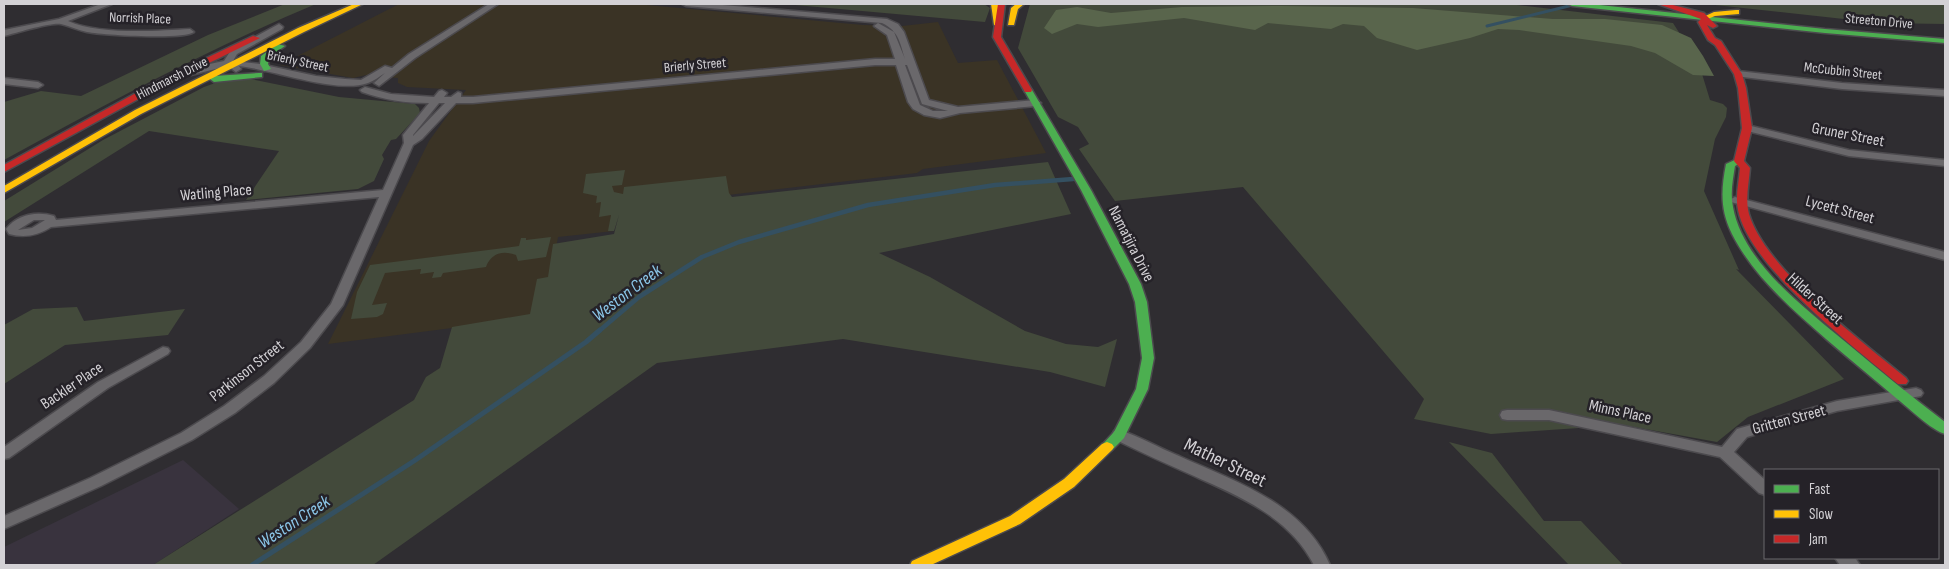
<svg xmlns="http://www.w3.org/2000/svg" width="1949" height="569" font-family="'Sofia Sans Condensed',sans-serif">
<rect width="100%" height="100%" fill="#2f2d31"/>
<!-- commercial -->
<polygon fill="#3a3325" points="399,4 636,4 863,25 902,26 938,22 958,63 997,60 1046,153 923,169 917,173 616,208 614,231 558,237 544,316 328,344 429,141 466,90 407,87 398,83 398,78 366,75 353,78 280,65"/>
<!-- built -->
<polygon fill="#39333e" points="183,460 239,509 153,565 4,565 4,547"/>
<!-- green -->
<g fill="#434a3b">
<path d="M 285,4 L 316,4 C 208,49 106,104 4,160 L 4,102 L 41,91 L 81,96 L 208,35 Z"/>
<polygon points="784,4 984,4 990,8 985,22"/>
<polygon points="1030,4 1508,4 1673,23 1699,64 1710,100 1723,104 1727,108 1726,117 1715,139 1704,191 1739,270 1736,269 1844,379 1748,417 1717,442 1623,425 1491,434 1414,419 1424,399 1243,187 1115,201 1079,149 1089,144 1078,127 1058,117 1018,48"/>
<polygon points="1706,4 1945,4 1945,24 1880,23"/>
<polygon points="250,79 339,97 415,104 419,108 420,113 396,139 391,140 382,155 384,159 374,181 358,189 246,200 279,151 149,131 4,222 4,201 103,140 204,87 218,82"/>
<polygon points="1048,162 1071,214 879,253 930,277 1025,331 1066,344 1098,347 1117,339 1105,387 1050,372 843,339 657,363 373,565 153,565 414,400 426,377 440,368 452,327 530,314 537,279 548,277 553,244 614,234 619,215 614,231 608,231 611,215 599,217 601,202 596,203 597,196 583,193 586,174 625,170 622,185 612,186 614,192 623,194 624,187 726,176 729,193 732,197"/>
<path d="M 551,237 L 546,257 L 518,261 L 516,255 C 503,250 491,253 486,267 L 443,273 L 441,277 L 432,278 L 434,272 L 420,274 L 421,269 L 385,273 L 372,305 L 387,303 L 383,314 L 377,317 L 351,319 L 357,292 L 370,265 L 519,246 L 521,238 L 526,238 L 526,240 Z"/>
<polygon points="77,307 84,321 185,309 168,335 65,345 4,384 4,325 33,309"/>
<polygon points="1449,442 1492,453 1544,521 1581,521 1623,565 1569,565"/>
</g>
<!-- forest -->
<polygon fill="#59654c" points="1282,6 1413,8 1553,19 1605,19 1662,25 1691,38 1703,56 1714,76 1693,75 1655,53 1631,46 1519,30 1498,29 1470,38 1417,50 1377,38 1364,26 1343,24 1331,29 1268,23 1255,30 1184,18 1098,27 1077,24 1052,34 1044,28 1056,10 1077,7 1111,13 1182,7"/>
<g fill="none" stroke-linecap="round" stroke-linejoin="round">
<!-- stream-far2 -->
<polyline stroke="#345061" stroke-width="3" points="1487,26 1577,4"/>
<!-- stream-far1 -->
<polyline stroke="#345061" stroke-width="4.5" points="599,331 639,297 702,257 739,242 868,205 995,185 1073,179"/>
<!-- stream -->
<polyline stroke="#345061" stroke-width="5" points="252,565 414,461 586,342 600,330"/>
<!-- street casing -->
<g stroke="#4c4a4e" stroke-width="3">
<g id="street">
<path d="M 101,4 L 112,4 L 68,21 C 99,35 156,31 190,29 L 194,32 C 184,40 103,35 87,32 C 78,30 69,26 61,24 C 51,22 16,33 4,36 L 4,30 L 59,19 Z"/>
<path d="M 489,4 L 498,4 L 415,58 L 379,86 L 374,83 L 385,73 C 380,76 374,81 368,83 C 337,94 274,70 239,66 L 241,69 L 236,72 L 228,66 L 191,75 L 186,72 L 200,66 L 224,61 L 231,50 L 279,24 L 283,27 L 282,29 L 237,54 L 233,61 L 260,64 L 316,76 L 345,79 L 361,80 L 385,66 L 392,68 L 409,54 Z"/>
<path d="M 682,4 L 711,4 L 887,19 L 898,24 L 904,32 L 929,100 L 958,107 L 1036,100 L 1041,103 L 1036,106 L 960,113 L 940,118 L 924,115 L 913,109 L 908,102 L 896,65 L 875,65 L 473,103 L 456,103 L 422,139 L 413,145 L 343,305 L 310,348 L 274,383 L 235,413 L 192,440 L 101,486 L 4,529 L 4,516 L 90,478 L 181,433 L 224,406 L 264,376 L 301,342 L 331,304 L 379,197 L 51,227 C 37,236 24,238 9,234 L 6,229 C 18,214 37,211 54,216 L 56,220 L 383,190 L 404,143 L 403,135 L 429,103 C 405,103 384,100 362,92 L 360,90 L 365,87 L 391,94 L 434,97 L 439,91 L 442,90 L 447,93 L 444,97 L 451,97 L 458,92 L 461,93 L 461,97 L 473,97 L 875,59 L 895,59 L 887,35 L 874,26 L 878,23 L 894,32 L 905,59 C 900,43 899,31 882,23 L 686,6 ZM 905,65 L 907,65 L 922,104 L 948,111 L 933,111 L 920,105 ZM 439,103 L 445,103 L 413,136 L 413,135 ZM 34,220 L 45,220 L 32,228 L 18,230 Z"/>
<polygon points="1738,71 1842,83 1945,90 1945,96 1842,89 1735,76 1735,72"/>
<polygon points="4,78 38,82 43,85 38,88 4,84"/>
<polygon points="1747,125 1849,150 1945,160 1945,166 1849,156 1743,130 1743,126"/>
<polygon points="1735,197 1945,252 1945,260 1731,202 1729,200"/>
<polygon points="163,347 168,348 170,351 168,354 108,388 9,458 4,459 4,447 98,382"/>
<polygon points="1916,388 1921,390 1923,393 1921,396 1837,411 1747,437 1734,452 1765,480 1765,495 1759,493 1720,457 1549,420 1507,420 1502,419 1500,415 1502,411 1507,410 1549,410 1722,447 1737,429 1837,401"/>
<path d="M 1119,430 C 1139,436 1159,448 1179,456 C 1236,482 1303,503 1330,565 L 1314,565 C 1289,517 1241,497 1194,476 C 1167,464 1140,452 1114,439 L 1112,435 L 1114,431 Z"/>
<polygon points="1835,558 1855,558 1860,565 1840,565"/>
</g>
</g>
<!-- fast casing -->
<g stroke="#4c4a4e" stroke-width="3">
<g id="fast">
<polygon points="1568,4 1590,4 1825,29 1945,39 1945,43 1825,33 1572,6"/>
<polygon points="278,44 285,46 269,57 268,64 271,69 264,71 260,64 261,56"/>
<polygon points="259,73 262,73 262,77 214,82 210,79 214,76"/>
<polygon points="1028,87 1032,90 1091,190 1141,284 1147,302 1154,358 1148,389 1124,438 1112,450 1107,452 1102,450 1100,447 1114,432 1136,389 1142,358 1135,302 1129,284 1081,190 1024,90"/>
<path d="M 1739,158 L 1744,161 L 1735,166 C 1733,179 1730,193 1733,207 C 1743,263 1806,309 1848,344 C 1880,371 1912,397 1945,422 L 1945,434 C 1931,430 1909,408 1896,398 C 1873,378 1849,359 1826,339 C 1791,308 1754,277 1732,234 C 1720,210 1721,190 1726,164 Z"/>
</g>
</g>
<!-- slow casing -->
<g stroke="#4c4a4e" stroke-width="3">
<g id="slow">
<polygon points="354,4 363,4 304,32 141,114 4,193 4,186 135,110 298,28"/>
<polygon points="991,4 999,4 1001,27 994,25"/>
<polygon points="1016,4 1024,4 1018,9 1014,25 1008,25 1011,8"/>
<polygon points="1736,10 1739,10 1739,14 1715,16 1705,20 1701,18 1714,12"/>
<polygon points="1107,442 1112,444 1114,447 1112,450 1074,487 1020,524 931,565 910,565 912,561 1010,516 1064,479 1102,444"/>
</g>
</g>
<!-- jam casing -->
<g stroke="#4c4a4e" stroke-width="3">
<g id="jam">
<polygon points="998,4 1005,4 1001,37 1032,90 1031,92 1025,92 993,37"/>
<path d="M 1658,4 L 1669,4 L 1704,13 L 1717,26 L 1713,28 L 1707,25 L 1715,38 L 1721,41 L 1742,74 L 1746,88 L 1752,128 L 1744,161 L 1750,168 C 1749,183 1745,199 1749,214 C 1765,269 1862,341 1906,378 L 1908,381 L 1906,384 L 1898,384 C 1854,347 1749,266 1738,210 C 1735,197 1739,182 1740,168 L 1734,161 L 1742,128 L 1738,88 L 1734,74 L 1715,45 L 1708,40 L 1698,22 L 1701,19 Z"/>
<polygon points="253,36 260,38 164,85 4,172 4,165 158,81"/>
</g>
</g>
<!-- street -->
<use href="#street" fill="#6a686b" fill-rule="evenodd"/>
<!-- fast -->
<use href="#fast" fill="#4caf50" fill-rule="evenodd"/>
<!-- slow -->
<use href="#slow" fill="#ffc107" fill-rule="evenodd"/>
<!-- jam -->
<use href="#jam" fill="#c62828" fill-rule="evenodd"/>
</g>
<g text-anchor="middle" dominant-baseline="central" stroke-width="5" stroke-linejoin="round" paint-order="stroke">
<!-- far-street labels -->
<g font-size="14" fill="#d3d1d5" stroke="#252228">
<text transform="translate(140 18) rotate(2)">Norrish Place</text>
<text transform="translate(1879 21) rotate(5)">Streeton Drive</text>
<text transform="translate(298 61) rotate(12)">Brierly Street</text>
<text transform="translate(695 65) rotate(-5)">Brierly Street</text>
<text transform="translate(1843 71) rotate(6)">McCubbin Street</text>
<text transform="translate(172 78) rotate(-27)">Hindmarsh Drive</text>
</g>
<!-- street labels -->
<g font-size="16" fill="#d3d1d5" stroke="#252228">
<text transform="translate(1848 135) rotate(11)">Gruner Street</text>
<text transform="translate(216 193) rotate(-5)">Watling Place</text>
<text transform="translate(1840 210) rotate(15)">Lycett Street</text>
<text transform="translate(1131 244) rotate(63)">Namatjira Drive</text>
<text transform="translate(1815 299) rotate(42)">Hilder Street</text>
<text transform="translate(247 371) rotate(-38)">Parkinson Street</text>
<text transform="translate(72 386) rotate(-34)">Backler Place</text>
<text transform="translate(1620 412) rotate(12)">Minns Place</text>
<text transform="translate(1789 420) rotate(-15)">Gritten Street</text>
</g>
<!-- water labels -->
<g font-size="18" font-style="italic" fill="#8cc7e9" stroke="#252228">
<text transform="translate(627 293) rotate(-37)">Weston Creek</text>
<text transform="translate(294 522) rotate(-33)">Weston Creek</text>
</g>
<!-- near-street labels -->
<g font-size="19" fill="#d3d1d5" stroke="#252228">
<text transform="translate(1225 463) rotate(26)">Mather Street</text>
</g>
</g>
<!-- border -->
<rect width="1949" height="569" fill="none" stroke="#d3d1d5" stroke-width="10"/>
<!-- legend -->
<rect x="1764" y="469" width="175" height="90" fill="#252228" stroke="#6b686d"/>
<rect x="1774" y="485" width="25" height="8" fill="#4caf50" stroke="#6b686d"/>
<text x="1809" y="494" font-size="15" fill="#d3d1d5">Fast</text>
<rect x="1774" y="510" width="25" height="8" fill="#ffc107" stroke="#6b686d"/>
<text x="1809" y="519" font-size="15" fill="#d3d1d5">Slow</text>
<rect x="1774" y="535" width="25" height="8" fill="#c62828" stroke="#6b686d"/>
<text x="1809" y="544" font-size="15" fill="#d3d1d5">Jam</text>
</svg>
